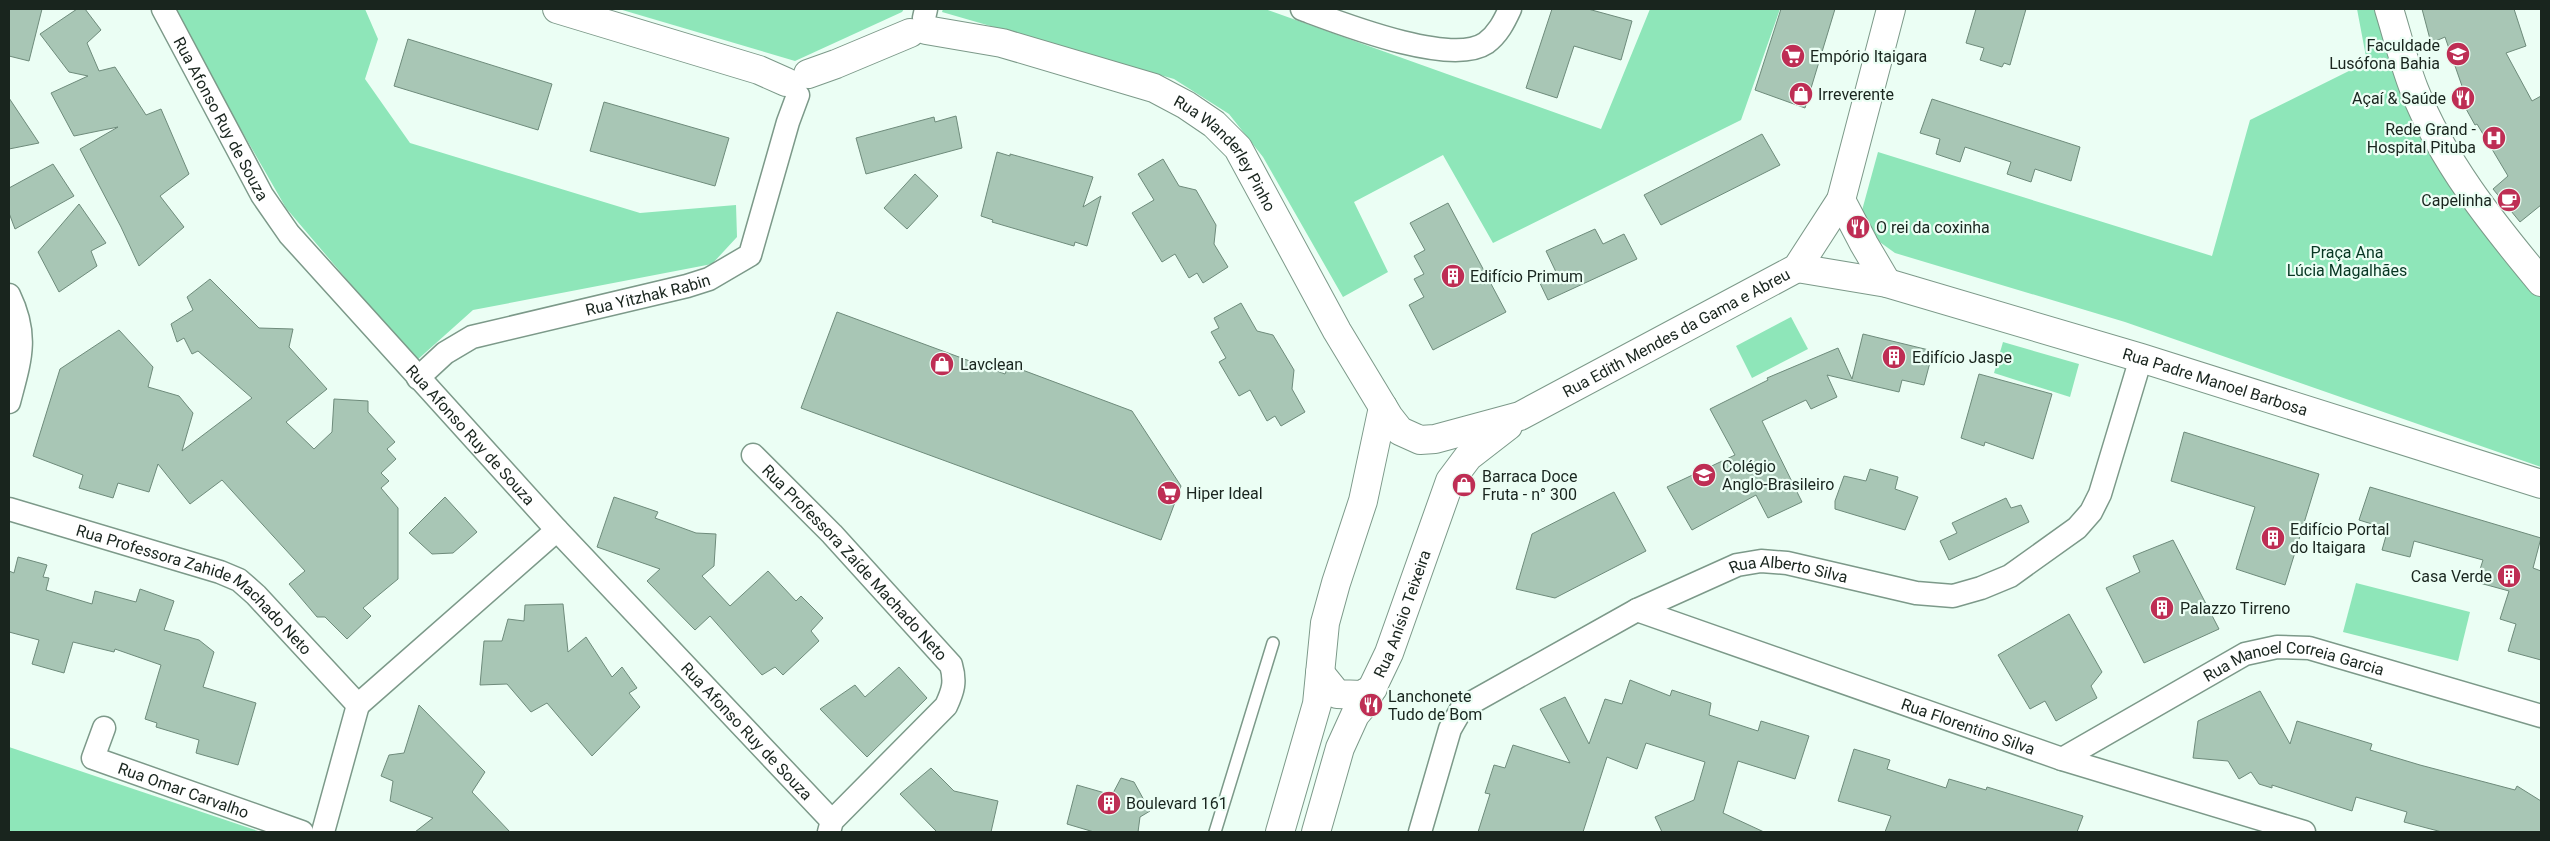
<svg xmlns="http://www.w3.org/2000/svg" width="2550" height="841" font-family="Roboto,sans-serif">
<rect width="100%" height="100%" fill="#ebfef4"/>
<!-- green -->
<g fill="#8ee6b9">
<polygon points="172,9 365,9 378,39 365,79 410,143 640,213 736,205 737,237 712,264 473,310 416,361 286,208"/>
<polygon points="619,9 904,9 902,12 795,61"/>
<polygon points="943,9 1265,9 1601,129 1650,9 1780,9 1741,120 1493,243 1443,155 1354,202 1388,272 1343,297 1263,157 1229,114 1174,79 942,12"/>
<polygon points="2357,9 2380,9 2394,59 2467,212 2541,292 2541,467 2125,322 1895,253 1870,235 1861,214 1878,152 2212,256 2250,120 2367,62"/>
<polygon points="1791,317 1808,349 1752,378 1736,346"/>
<polygon points="2003,342 2079,364 2070,397 1994,373"/>
<polygon points="2356,583 2470,612 2458,661 2343,632"/>
<polygon points="9,747 261,832 9,832"/>
</g>
<!-- building -->
<g fill="#a8c6b5" stroke="#6e8b7b">
<polygon points="9,9 42,9 29,61 9,56"/>
<polygon points="77,9 85,9 101,30 87,43 99,71 115,67 146,115 161,109 189,174 160,196 184,227 139,266 121,227 80,149 118,127 74,136 51,93 88,76 69,72 40,34"/>
<polygon points="1552,9 1588,9 1632,21 1621,60 1574,46 1557,98 1526,88"/>
<polygon points="1781,9 1835,9 1805,108 1755,90"/>
<polygon points="1976,9 2026,9 2010,65 2004,63 2002,67 1980,60 1984,48 1966,43"/>
<polygon points="2422,9 2514,9 2526,46 2506,53 2532,101 2541,96 2541,205 2520,222 2493,189 2508,176 2477,124 2475,125 2455,89 2462,86 2445,37 2431,43"/>
<polygon points="408,39 552,84 538,130 394,86"/>
<polygon points="9,98 39,143 9,149"/>
<polygon points="1932,99 2080,147 2071,181 2035,169 2031,182 2007,174 2011,162 1965,147 1960,162 1936,154 1940,139 1920,133"/>
<polygon points="604,102 729,138 715,186 590,151"/>
<polygon points="956,116 962,148 866,174 856,138 934,117 935,122"/>
<polygon points="1762,134 1780,165 1661,225 1644,195"/>
<polygon points="997,152 1010,156 1010,154 1093,177 1083,207 1101,196 1087,246 1075,242 1074,246 992,222 993,220 981,216"/>
<polygon points="1163,159 1179,186 1196,190 1216,225 1214,244 1228,267 1203,283 1197,273 1189,278 1175,254 1162,262 1132,213 1154,200 1138,174"/>
<polygon points="53,164 74,196 15,229 9,213 9,188"/>
<polygon points="915,174 938,196 907,229 884,208"/>
<polygon points="1448,203 1506,312 1433,350 1409,305 1424,297 1414,279 1424,274 1414,256 1425,250 1410,223"/>
<polygon points="79,204 106,243 91,251 97,266 59,292 38,252"/>
<polygon points="1595,229 1603,244 1624,234 1637,259 1548,300 1538,279 1556,272 1546,251"/>
<polygon points="210,279 259,328 293,329 289,347 327,389 286,422 314,449 332,432 334,399 368,401 368,412 395,442 387,449 396,459 381,473 389,481 381,488 398,508 398,579 363,608 371,616 347,639 325,617 317,617 289,584 305,571 222,480 190,504 158,464 149,492 118,483 113,498 79,488 83,475 33,456 60,369 119,330 153,367 148,387 179,396 193,413 182,451 252,398 198,351 192,354 184,338 177,342 171,324 193,310 187,297"/>
<polygon points="1241,303 1257,331 1273,335 1294,370 1292,389 1305,412 1281,426 1275,416 1267,421 1250,390 1239,396 1219,362 1226,358 1211,332 1219,328 1214,318"/>
<polygon points="837,312 1005,374 1009,365 1132,411 1181,486 1161,540 801,408"/>
<polygon points="1863,334 1933,351 1924,385 1902,380 1899,392 1827,375 1837,397 1811,409 1806,400 1762,421 1802,502 1768,518 1756,495 1692,530 1667,487 1735,455 1710,409 1768,380 1767,378 1838,348 1852,379"/>
<polygon points="1979,374 2052,394 2033,459 1985,442 1984,446 1961,438"/>
<polygon points="2184,432 2319,474 2285,585 2236,569 2255,507 2171,481"/>
<polygon points="1870,469 1898,477 1895,489 1918,497 1905,530 1835,509 1835,501 1844,476 1866,481"/>
<polygon points="2370,487 2541,538 2533,568 2541,571 2541,660 2508,651 2516,624 2500,619 2509,591 2476,582 2483,560 2414,541 2410,557 2382,550 2388,529 2359,520"/>
<polygon points="1614,492 1646,551 1555,598 1516,589 1532,534"/>
<polygon points="445,497 477,532 453,553 432,554 409,533"/>
<polygon points="614,497 658,512 655,518 696,533 716,534 714,566 702,576 730,606 768,571 796,601 801,596 823,618 811,631 819,641 783,675 775,667 762,675 710,616 695,630 647,581 660,569 597,547"/>
<polygon points="2006,498 2011,508 2021,505 2029,522 1949,560 1940,541 1957,533 1952,523"/>
<polygon points="2173,540 2219,629 2144,663 2106,588 2140,572 2133,556"/>
<polygon points="18,557 47,565 43,577 49,578 46,590 92,604 95,591 136,602 140,589 174,601 164,630 199,640 214,652 203,687 256,703 238,765 196,753 199,740 156,727 157,723 145,719 161,665 115,649 114,652 73,642 64,673 32,664 39,640 9,632 9,571 14,573"/>
<polygon points="563,604 568,652 586,637 612,677 622,667 637,688 629,693 640,707 592,756 547,703 531,712 507,684 480,685 484,641 502,641 508,619 524,621 525,605"/>
<polygon points="2069,614 2102,672 2091,686 2097,698 2056,721 2045,701 2030,709 1998,655"/>
<polygon points="899,667 927,698 867,757 820,709 855,685 865,697"/>
<polygon points="1630,680 1670,696 1672,690 1711,703 1709,715 1758,731 1761,721 1809,736 1795,779 1738,761 1723,813 1764,832 1662,832 1655,817 1694,800 1705,762 1646,743 1637,769 1607,757 1583,832 1478,832 1490,794 1485,793 1494,765 1505,768 1513,745 1570,763 1540,709 1565,697 1589,744 1605,699 1622,704"/>
<polygon points="2260,691 2290,744 2297,721 2372,744 2370,750 2420,765 2515,790 2517,786 2541,801 2541,832 2442,832 2404,822 2407,812 2356,797 2352,811 2272,785 2272,788 2259,784 2251,772 2239,779 2228,761 2193,758 2198,721"/>
<polygon points="419,705 485,772 472,792 510,832 415,832 433,818 390,801 393,781 381,776 389,755 404,753"/>
<polygon points="1854,749 1890,760 1887,769 1946,788 1949,779 1986,790 1987,787 2083,816 2077,832 1885,832 1891,816 1838,801"/>
<polygon points="931,768 954,791 998,801 991,832 937,832 900,794"/>
<polygon points="1121,778 1134,782 1150,811 1140,817 1138,832 1094,832 1067,824 1077,785 1112,795"/>
</g>
<g fill="none" stroke-linecap="round" stroke-linejoin="round">
<!-- service casing -->
<g stroke="#7c9989" stroke-width="14">
<polyline id="service" points="1215,832 1273,643"/>
</g>
<!-- minor casing -->
<g stroke="#7c9989" stroke-width="25">
<g id="minor">
<path id="s1" d="M 163,9 L 262,195 L 289,234 L 557,530 L 832,821"/>
<path d="M 1302,9 C 1340,23 1451,67 1486,43 C 1498,34 1504,22 1510,9"/>
<polyline points="924,18 926,9"/>
<path d="M 9,295 C 29,336 20,360 9,402"/>
<path id="s2" d="M 418,378 L 445,353 L 472,337 L 687,286 L 709,279 L 750,255 L 788,122 L 798,95"/>
<path id="s3" d="M 753,455 L 832,534 L 951,665 C 956,682 953,691 946,706 L 832,821 L 829,832"/>
<path id="s4" d="M 9,509 L 220,572 L 239,580 L 256,595 L 358,705"/>
<path id="s5" d="M 1637,610 L 2062,759 L 2304,832"/>
<polyline points="358,705 557,530"/>
<path id="s6" d="M 104,728 L 93,758 L 302,832"/>
<path id="s7" d="M 2062,759 L 2245,654 L 2277,647 L 2309,648 L 2541,716"/>
<polyline points="323,832 358,705"/>
<path id="s8" d="M 1420,832 L 1450,729 L 1462,708 L 1637,610 L 1737,565 L 1761,561 L 1787,563 L 1916,593 L 1953,596 L 1981,588 L 2010,576 L 2077,528 L 2091,512 L 2100,494 L 2141,358"/>
</g>
</g>
<!-- tertiary casing -->
<g stroke="#7c9989" stroke-width="30">
<g id="tertiary">
<polyline points="557,9 759,70 786,82"/>
<path d="M 2389,9 C 2397,35 2404,63 2414,89 C 2442,161 2492,223 2541,282"/>
<path id="s9" d="M 926,30 L 1002,43 L 1154,88 L 1186,105 L 1214,124 L 1238,148 L 1337,331 L 1389,417 L 1400,431 L 1420,440 L 1435,439 L 1520,416 L 1797,268 L 1841,200 L 1891,9"/>
<polyline points="808,74 836,64 910,33"/>
<polyline points="1841,200 1864,244 1887,283"/>
<path id="s10" d="M 1797,268 L 1887,283 L 2141,358 L 2541,484"/>
<polyline points="1320,673 1337,694 1362,695 1373,688"/>
<polyline points="1280,832 1317,704 1325,623 1336,583 1363,501 1383,407"/>
<path id="s11" d="M 1316,832 L 1340,748 L 1355,715 L 1365,703 L 1389,653 L 1450,481 L 1468,457 L 1508,426"/>
</g>
</g>
<!-- service -->
<use href="#service" stroke="#fff" stroke-width="11"/>
<!-- minor -->
<use href="#minor" stroke="#fff" stroke-width="22"/>
<!-- tertiary -->
<use href="#tertiary" stroke="#fff" stroke-width="28"/>
</g>
<!-- icons -->
<defs>
<g id="university-disc" transform="scale(1.25)"><circle r="9.5" fill="#be2e54" stroke="#ebfef4"/><path d="M0-5L7-2L0 1L-7-2ZM-4 1L0 2.5L4 1V4Q0 6-4 4Z" fill="#fff"/></g>
<g id="supermarket-disc" transform="scale(1.25)"><circle r="9.5" fill="#be2e54" stroke="#ebfef4"/><path d="M-6-5.5h2.5l.6 2H6L4.5 2H-2.5L-4.4-4H-6ZM-1.5 3.2a1.3 1.3 0 1 0 .1 0ZM3 3.2a1.3 1.3 0 1 0 .1 0Z" fill="#fff"/></g>
<g id="shop-disc" transform="scale(1.25)"><circle r="9.5" fill="#be2e54" stroke="#ebfef4"/><path d="M-5-2.5h2.3a2.7 3.5 0 0 1 5.4 0H5L5.5 6h-11ZM-1.5-2.5h3a1.5 2.3 0 0 0-3 0Z" fill="#fff"/></g>
<g id="restaurant-disc" transform="scale(1.25)"><circle r="9.5" fill="#be2e54" stroke="#ebfef4"/><path d="M-5-6h1v4h1v-4h1v4h1v-4h1v5L-1.5 .5V6h-2V.5L-5-1ZM5-6V6H3V1.5H1.5Q1.5-4 5-6Z" fill="#fff"/></g>
<g id="hospital-disc" transform="scale(1.25)"><circle r="9.5" fill="#be2e54" stroke="#ebfef4"/><path d="M-5-5h3v3.5h4V-5h3V5h-3V1.5h-4V5h-3Z" fill="#fff"/></g>
<g id="cafe-disc" transform="scale(1.25)"><circle r="9.5" fill="#be2e54" stroke="#ebfef4"/><path d="M-5.5-4.5H6V0H3Q3 3.5 0 3.5H-2.5Q-5.5 3.5-5.5 0ZM3-3.2v2h1.7v-2ZM-6 4.5H4V6H-6Z" fill="#fff"/></g>
<g id="building-disc" transform="scale(1.25)"><circle r="9.5" fill="#be2e54" stroke="#ebfef4"/><path d="M-4-6H4V6H1V3H-1V6H-4ZM-2.5-4.3h1.7v1.8h-1.7ZM.8-4.3h1.7v1.8H.8ZM-2.5-1h1.7V.8h-1.7ZM.8-1h1.7V.8H.8Z" fill="#fff"/></g>
<g id="school-disc" transform="scale(1.25)"><circle r="9.5" fill="#be2e54" stroke="#ebfef4"/><path d="M0-5L7-2L0 1L-7-2ZM-4 1L0 2.5L4 1V4Q0 6-4 4Z" fill="#fff"/></g>
</defs>
<g fill-rule="evenodd">
<use href="#university-disc" x="2458" y="54"/>
<use href="#supermarket-disc" x="1793" y="56"/>
<use href="#shop-disc" x="1801" y="94"/>
<use href="#restaurant-disc" x="2463" y="98"/>
<use href="#hospital-disc" x="2494" y="138"/>
<use href="#cafe-disc" x="2509" y="200"/>
<use href="#restaurant-disc" x="1858" y="227"/>
<use href="#building-disc" x="1453" y="276"/>
<use href="#building-disc" x="1894" y="357"/>
<use href="#shop-disc" x="942" y="364"/>
<use href="#school-disc" x="1704" y="475"/>
<use href="#shop-disc" x="1464" y="485"/>
<use href="#supermarket-disc" x="1169" y="493"/>
<use href="#building-disc" x="2273" y="538"/>
<use href="#building-disc" x="2509" y="576"/>
<use href="#building-disc" x="2162" y="608"/>
<use href="#restaurant-disc" x="1371" y="705"/>
<use href="#building-disc" x="1109" y="803"/>
</g>
<g text-anchor="middle" dominant-baseline="central" stroke-width="4.5" stroke-linejoin="round" paint-order="stroke">
<!-- poi labels -->
<g font-size="16" fill="#19251e" stroke="#ebfef4" text-anchor="start">
<text x="2440" y="45" text-anchor="end">Faculdade<tspan x="2440" dy="18">Lusófona Bahia</tspan></text>
<text x="1810" y="56">Empório Itaigara</text>
<text x="1818" y="94">Irreverente</text>
<text x="2446" y="98" text-anchor="end">Açaí &amp; Saúde</text>
<text x="2476" y="129" text-anchor="end">Rede Grand -<tspan x="2476" dy="18">Hospital Pituba</tspan></text>
<text x="2492" y="200" text-anchor="end">Capelinha</text>
<text x="1876" y="227">O rei da coxinha</text>
<text x="1470" y="276">Edifício Primum</text>
<text x="1912" y="357">Edifício Jaspe</text>
<text x="960" y="364">Lavclean</text>
<text x="1722" y="466">Colégio<tspan x="1722" dy="18">Anglo-Brasileiro</tspan></text>
<text x="1482" y="476">Barraca Doce<tspan x="1482" dy="18">Fruta - n° 300</tspan></text>
<text x="1186" y="493">Hiper Ideal</text>
<text x="2290" y="529">Edifício Portal<tspan x="2290" dy="18">do Itaigara</tspan></text>
<text x="2492" y="576" text-anchor="end">Casa Verde</text>
<text x="2180" y="608">Palazzo Tirreno</text>
<text x="1388" y="696">Lanchonete<tspan x="1388" dy="18">Tudo de Bom</tspan></text>
<text x="1126" y="803">Boulevard 161</text>
</g>
<!-- street labels -->
<g font-size="16" fill="#19251e" stroke="#ebfef4">
<text stroke="none"><textPath href="#s1" startOffset="124">Rua Afonso Ruy de Souza</textPath></text>
<text stroke="none"><textPath href="#s9" startOffset="335">Rua Wanderley Pinho</textPath></text>
<text stroke="none"><textPath href="#s2" startOffset="249">Rua Yitzhak Rabin</textPath></text>
<text stroke="none"><textPath href="#s9" startOffset="968">Rua Edith Mendes da Gama e Abreu</textPath></text>
<text stroke="none"><textPath href="#s10" startOffset="434">Rua Padre Manoel Barbosa</textPath></text>
<text stroke="none"><textPath href="#s1" startOffset="529">Rua Afonso Ruy de Souza</textPath></text>
<text stroke="none"><textPath href="#s3" startOffset="148">Rua Professora Zaíde Machado Neto</textPath></text>
<text stroke="none"><textPath href="#s8" startOffset="494">Rua Alberto Silva</textPath></text>
<text stroke="none"><textPath href="#s4" startOffset="206">Rua Professora Zahide Machado Neto</textPath></text>
<text stroke="none"><textPath href="#s11" startOffset="236">Rua Anísio Teixeira</textPath></text>
<text stroke="none"><textPath href="#s7" startOffset="259">Rua Manoel Correia Garcia</textPath></text>
<text stroke="none"><textPath href="#s5" startOffset="351">Rua Florentino Silva</textPath></text>
<text stroke="none"><textPath href="#s1" startOffset="934">Rua Afonso Ruy de Souza</textPath></text>
<text stroke="none"><textPath href="#s6" startOffset="128">Rua Omar Carvalho</textPath></text>
</g>
<!-- park labels -->
<g font-size="16" fill="#073623" stroke="#ebfef4">
<text x="2347" y="252">Praça Ana<tspan x="2347" dy="18">Lúcia Magalhães</tspan></text>
</g>
</g>
<!-- border -->
<rect width="2550" height="841" fill="none" stroke="#19251e" stroke-width="20"/>
</svg>
